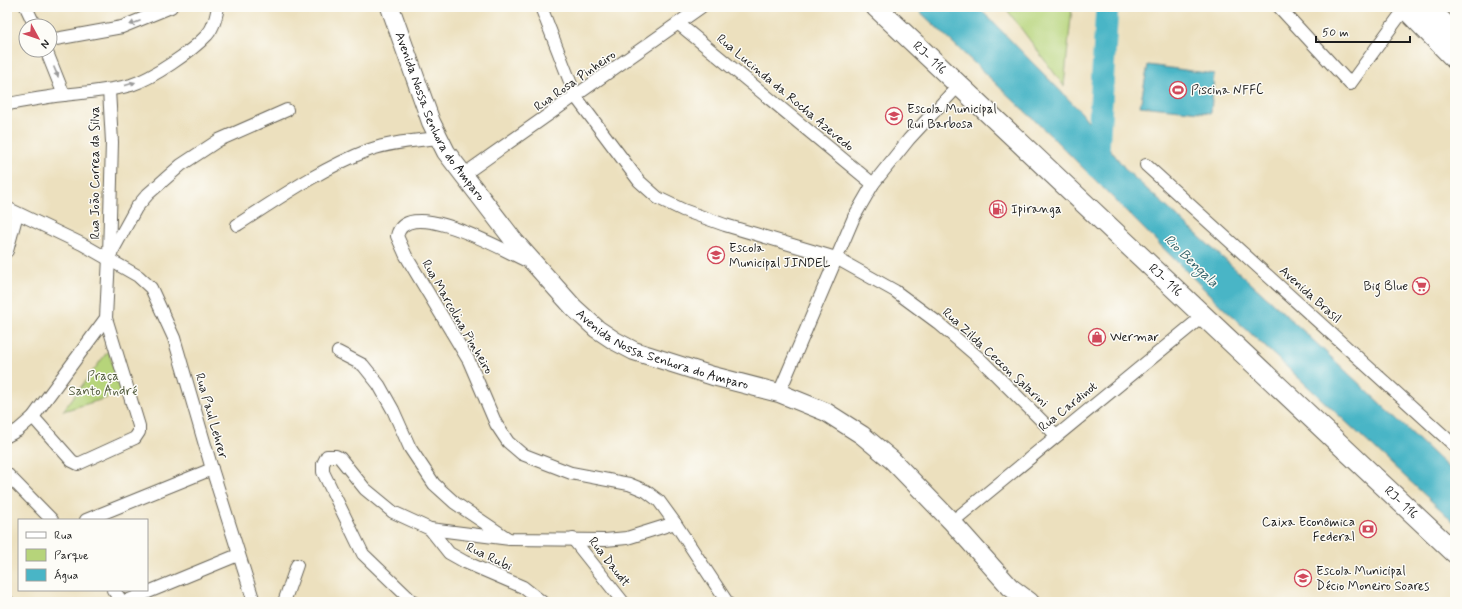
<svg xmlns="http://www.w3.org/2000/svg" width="1462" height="609" font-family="Mynerve,sans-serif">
<rect width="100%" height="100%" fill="#fdfcf7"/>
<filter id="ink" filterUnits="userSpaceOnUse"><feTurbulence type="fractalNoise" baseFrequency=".025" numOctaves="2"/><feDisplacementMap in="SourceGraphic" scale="8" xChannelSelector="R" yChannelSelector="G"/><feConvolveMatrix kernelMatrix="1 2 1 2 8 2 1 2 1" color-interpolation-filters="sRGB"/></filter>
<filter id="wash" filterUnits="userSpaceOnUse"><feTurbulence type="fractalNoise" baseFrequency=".012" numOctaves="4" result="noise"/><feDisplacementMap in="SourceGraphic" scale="16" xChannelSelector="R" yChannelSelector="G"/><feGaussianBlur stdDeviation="0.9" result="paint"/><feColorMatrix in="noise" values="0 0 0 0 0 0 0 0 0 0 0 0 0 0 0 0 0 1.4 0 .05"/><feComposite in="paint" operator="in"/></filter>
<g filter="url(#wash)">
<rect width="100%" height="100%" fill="#ece0be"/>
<!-- green -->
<g fill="#b6d47a" stroke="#69784b">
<polygon points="1005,7 1072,7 1064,86"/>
<polygon points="108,351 123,393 63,411"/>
</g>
<!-- water -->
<g fill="#49b5c6" stroke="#326871">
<polygon points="915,7 978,7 1081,112 1127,171 1297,325 1455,474 1455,523 1220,305 1050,135"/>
<polygon points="1148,65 1214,74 1211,113 1140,106"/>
</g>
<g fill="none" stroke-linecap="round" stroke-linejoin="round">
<!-- river -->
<polyline stroke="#49b5c6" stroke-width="23" points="1097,167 1107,7"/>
</g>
</g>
<g filter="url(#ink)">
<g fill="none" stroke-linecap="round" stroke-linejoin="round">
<!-- street casing -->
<g stroke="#656155" stroke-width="14">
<g id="street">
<polyline points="26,7 35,26"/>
<polyline points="541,7 576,97 639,181 658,198 683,210 725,225 836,258 895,291 937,322 979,358 1056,435"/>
<polyline points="1279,7 1350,84 1406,7"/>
<polyline points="679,24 873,184"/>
<polyline points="50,40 122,27 171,7"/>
<polyline points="46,50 64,95"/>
<polyline points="109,90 112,142 109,255"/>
<path d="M 7,104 C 26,101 45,97 64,95 C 86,92 109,91 131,85 C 153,78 191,52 207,35 C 214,27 216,17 218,7"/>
<polyline points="1146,165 1455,446"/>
<polyline points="463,175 701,7"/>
<polyline points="7,208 82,244 138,276 151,288 174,338 212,469 254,602"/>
<path d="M 237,225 C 279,198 322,168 369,150 C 391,142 415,141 438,138"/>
<polyline points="7,251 17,214"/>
<path d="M 529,262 C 507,252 407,194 397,236 L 406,256 L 469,361 L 496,424 L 508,442 L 522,454 L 571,473 L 629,484 L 646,491 L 659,501 L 675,523 L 727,602"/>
<polyline points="338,352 363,365 379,385 393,410 410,448 434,484 455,503 507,538"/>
<polyline points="779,393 854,217 873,184 909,139 959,85"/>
<polyline points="33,417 72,461 78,464 135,438 139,432 139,426 106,318"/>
<polyline points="7,436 18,430 33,417 106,318 109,257 136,208 148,194 181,165 219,140 287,110"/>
<polyline points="7,474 52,520"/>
<polyline points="86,520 212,469"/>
<polyline points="952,522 1203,316"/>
<polyline points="430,529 449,553 465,562 523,587 542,602"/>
<polyline points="573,539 623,602"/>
<polyline points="113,590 123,602"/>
<polyline points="7,601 8,602"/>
<polyline points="124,602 238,555"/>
<polyline points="284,602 297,565"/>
<polyline points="413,602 363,554 323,472 323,464 327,456 336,456 340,458 365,489 393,512 430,529 510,539 605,540 627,538 675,523"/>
</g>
</g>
<!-- secondary casing -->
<g stroke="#656155" stroke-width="20">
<g id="secondary">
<path id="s1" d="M 390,7 L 431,122 L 446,152 L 515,242 L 574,308 L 597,329 L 615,341 L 634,351 L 713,376 L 779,393 L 826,412 L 862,435 L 892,460 L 952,522 L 1010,587 L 1030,602"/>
</g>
</g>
<!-- primary casing -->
<g stroke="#656155" stroke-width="22">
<g id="primary">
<path id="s2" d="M 876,7 L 1455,553"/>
<polyline points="1404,7 1455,59"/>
<polyline points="1427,7 1455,34"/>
</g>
</g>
<!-- street -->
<use href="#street" stroke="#fff" stroke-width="12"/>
<!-- secondary -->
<use href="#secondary" stroke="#fff" stroke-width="18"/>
<!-- primary -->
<use href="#primary" stroke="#fff" stroke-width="20"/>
</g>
<!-- one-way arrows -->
<defs><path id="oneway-solid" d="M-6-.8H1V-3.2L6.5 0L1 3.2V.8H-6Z"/></defs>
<g fill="#999">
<use href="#oneway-solid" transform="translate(135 23) rotate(159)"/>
<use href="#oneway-solid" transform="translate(56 72) rotate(67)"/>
<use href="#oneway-solid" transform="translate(130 84) rotate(-18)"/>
</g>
</g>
<!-- icons -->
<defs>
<g id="stadium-ring" transform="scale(0.9)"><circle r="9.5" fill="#fdfcf7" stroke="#d1495b" stroke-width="1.5"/><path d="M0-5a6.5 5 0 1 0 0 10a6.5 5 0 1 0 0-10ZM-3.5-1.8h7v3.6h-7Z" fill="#d1495b"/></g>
<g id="school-ring" transform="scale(0.9)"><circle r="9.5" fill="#fdfcf7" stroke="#d1495b" stroke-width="1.5"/><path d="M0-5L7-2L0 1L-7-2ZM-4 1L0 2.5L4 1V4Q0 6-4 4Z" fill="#d1495b"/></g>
<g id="fuel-ring" transform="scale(0.9)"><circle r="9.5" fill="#fdfcf7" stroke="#d1495b" stroke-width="1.5"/><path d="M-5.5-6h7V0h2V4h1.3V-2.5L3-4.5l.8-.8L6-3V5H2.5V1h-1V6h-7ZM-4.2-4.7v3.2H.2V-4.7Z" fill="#d1495b"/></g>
<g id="supermarket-ring" transform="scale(0.9)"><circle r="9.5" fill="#fdfcf7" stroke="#d1495b" stroke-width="1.5"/><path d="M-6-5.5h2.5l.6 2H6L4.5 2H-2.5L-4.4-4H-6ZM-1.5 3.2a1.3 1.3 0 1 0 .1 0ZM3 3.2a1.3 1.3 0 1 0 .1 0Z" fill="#d1495b"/></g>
<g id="shop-ring" transform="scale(0.9)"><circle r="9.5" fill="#fdfcf7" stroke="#d1495b" stroke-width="1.5"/><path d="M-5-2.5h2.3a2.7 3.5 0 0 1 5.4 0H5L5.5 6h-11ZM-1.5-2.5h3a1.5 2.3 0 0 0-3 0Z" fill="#d1495b"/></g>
<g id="bank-ring" transform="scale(0.9)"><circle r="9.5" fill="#fdfcf7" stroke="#d1495b" stroke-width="1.5"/><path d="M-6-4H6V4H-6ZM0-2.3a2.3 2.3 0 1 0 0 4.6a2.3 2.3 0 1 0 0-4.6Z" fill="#d1495b"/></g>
</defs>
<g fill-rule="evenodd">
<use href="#stadium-ring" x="1178" y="90"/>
<use href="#school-ring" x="894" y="116"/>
<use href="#fuel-ring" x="998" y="209"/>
<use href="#school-ring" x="716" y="255"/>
<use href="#supermarket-ring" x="1421" y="286"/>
<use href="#shop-ring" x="1097" y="337"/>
<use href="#bank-ring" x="1368" y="529"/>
<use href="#school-ring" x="1303" y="578"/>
</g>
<g text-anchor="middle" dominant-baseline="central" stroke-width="3" stroke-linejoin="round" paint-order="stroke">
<!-- street labels -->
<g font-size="13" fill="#1c1c1c" stroke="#fdfcf7">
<text stroke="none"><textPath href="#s2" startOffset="74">RJ- 116</textPath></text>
<text transform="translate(575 81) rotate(-35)">Rua Rosa Pinheiro</text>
<text transform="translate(785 93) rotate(40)">Rua Lucinda da Rocha Azevedo</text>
<text stroke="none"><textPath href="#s1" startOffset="121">Avenida Nossa Senhora do Amparo</textPath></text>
<text transform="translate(95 173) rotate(-90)">Rua João Correa da Silva</text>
<text stroke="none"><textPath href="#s2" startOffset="398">RJ- 116</textPath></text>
<text transform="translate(1310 295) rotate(42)">Avenida Brasil</text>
<text transform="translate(457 317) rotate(60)">Rua Marcolina Pinheiro</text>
<text stroke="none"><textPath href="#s1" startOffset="457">Avenida Nossa Senhora do Amparo</textPath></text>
<text transform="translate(995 358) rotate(43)">Rua Zilda Ceccon Salarini</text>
<text transform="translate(1068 407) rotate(-39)">Rua Cardinot</text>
<text transform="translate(211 416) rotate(74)">Rua Paul Lehrer</text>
<text stroke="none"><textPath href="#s2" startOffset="722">RJ- 116</textPath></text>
<text transform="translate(489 557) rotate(25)">Rua Rubi</text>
<text transform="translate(609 562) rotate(52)">Rua Daudt</text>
</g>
<!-- poi labels -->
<g font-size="13" fill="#1c1c1c" stroke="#fdfcf7" text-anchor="start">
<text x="1191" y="90">Piscina NFFC</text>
<text x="907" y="109">Escola Municipal<tspan x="907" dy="15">Rui Barbosa</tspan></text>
<text x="1011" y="209">Ipiranga</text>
<text x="729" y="248">Escola<tspan x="729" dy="15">Municipal JINDEL</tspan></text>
<text x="1408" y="286" text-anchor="end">Big Blue</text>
<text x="1110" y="337">Wermar</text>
<text x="1355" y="522" text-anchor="end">Caixa Econômica<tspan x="1355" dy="15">Federal</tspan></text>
<text x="1316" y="571">Escola Municipal<tspan x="1316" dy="15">Décio Moneiro Soares</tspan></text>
</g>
<!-- park labels -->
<g font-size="13" fill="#525c3d" stroke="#fdfcf7">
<text x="103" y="376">Praça<tspan x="103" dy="15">Santo André</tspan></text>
</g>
<!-- water labels -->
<g font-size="14" font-style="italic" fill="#306168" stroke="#fdfcf7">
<text transform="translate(1191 261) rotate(44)">Rio Bengala</text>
</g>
</g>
<!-- margin -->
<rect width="1462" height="609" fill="none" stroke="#fdfcf7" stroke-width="24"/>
<!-- legend -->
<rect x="18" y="519" width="130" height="72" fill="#fdfcf7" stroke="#a3a29f"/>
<rect x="26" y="532" width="20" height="6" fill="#ffffff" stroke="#a3a29f"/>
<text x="54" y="539" font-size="12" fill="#1c1c1c">Rua</text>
<rect x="26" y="549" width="20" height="12" fill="#b6d47a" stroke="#a3a29f"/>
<text x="54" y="559" font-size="12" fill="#1c1c1c">Parque</text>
<rect x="26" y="569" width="20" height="12" fill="#49b5c6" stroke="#a3a29f"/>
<text x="54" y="579" font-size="12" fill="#1c1c1c">Água</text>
<!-- north arrow -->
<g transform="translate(38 38) rotate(130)"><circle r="19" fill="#fdfcf7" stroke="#a3a29f"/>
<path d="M0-3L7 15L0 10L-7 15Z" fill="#d1495b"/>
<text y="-6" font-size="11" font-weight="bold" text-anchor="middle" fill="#1c1c1c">N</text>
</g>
<!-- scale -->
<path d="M1316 36v6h94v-6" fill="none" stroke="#1c1c1c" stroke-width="2"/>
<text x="1322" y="36" font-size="12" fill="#1c1c1c" stroke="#fdfcf7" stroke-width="3" paint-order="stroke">50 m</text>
</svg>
